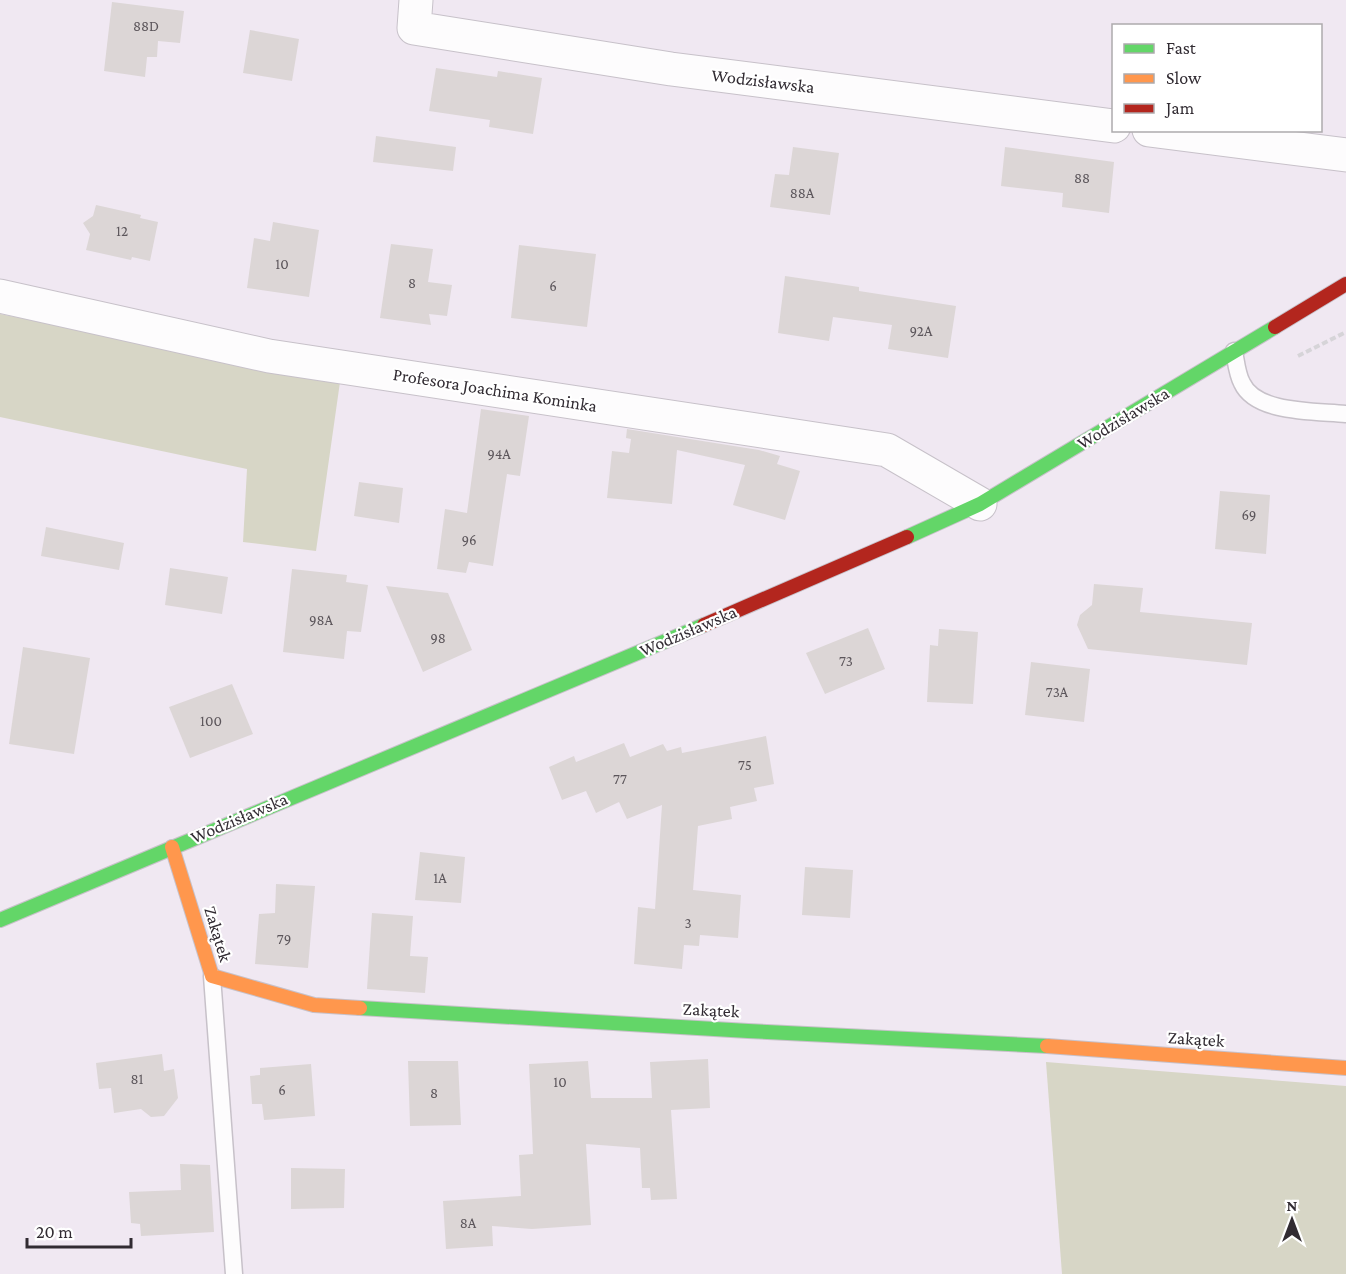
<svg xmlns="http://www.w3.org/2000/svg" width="1346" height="1274" font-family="'Crimson Pro',serif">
<rect width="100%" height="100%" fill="#f0e8f2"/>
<!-- green -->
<g fill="#d7d6c6">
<polygon points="0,314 340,382 316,551 243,542 247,469 0,417"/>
<polygon points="1046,1062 1346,1086 1346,1274 1062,1274"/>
</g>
<!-- building -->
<g fill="#dcd6d6">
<polygon points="112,2 184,11 180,43 158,41 157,57 147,57 145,77 104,71"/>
<polygon points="250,30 299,39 292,81 243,73"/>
<polygon points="436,68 497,77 498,71 542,78 533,134 489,127 490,120 429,111"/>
<polygon points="376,136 456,147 453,171 373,162"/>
<polygon points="793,147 839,153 830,215 770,207 775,174 789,175"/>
<polygon points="1005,147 1114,162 1109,213 1062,207 1063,193 1001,186"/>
<polygon points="96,205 141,215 140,218 158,222 150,261 132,257 131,260 86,250 90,234 83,223 93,216"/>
<polygon points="273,222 319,230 309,297 247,288 254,238 270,241"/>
<polygon points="391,244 433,249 428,282 452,285 447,316 429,314 431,325 380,318"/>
<polygon points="519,245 596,254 587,327 511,318"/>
<polygon points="785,276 859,287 859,291 956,306 948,358 888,349 892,325 833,317 829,341 778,333"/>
<polygon points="481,409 529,416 520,476 507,474 493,566 469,562 466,573 437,569 445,509 467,513"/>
<polygon points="627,429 759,450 780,456 777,464 800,471 785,520 733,505 745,465 677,450 672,504 607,498 612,451 629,453 631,439 626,438"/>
<polygon points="359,482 403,488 399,523 354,516"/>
<polygon points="1220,491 1270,495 1266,554 1215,549"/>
<polygon points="46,527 124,543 119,570 41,556"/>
<polygon points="170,568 228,577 222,614 165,605"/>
<polygon points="292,569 347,575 346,582 368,585 361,632 347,631 344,659 283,652"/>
<polygon points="1094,584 1143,588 1140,612 1252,623 1247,665 1088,649 1077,625 1080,615 1092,605"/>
<polygon points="386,586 448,593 472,650 423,672"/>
<polygon points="868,628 885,669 825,694 806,653"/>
<polygon points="939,629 978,632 973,704 927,702 930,645 938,646"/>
<polygon points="23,647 90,658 74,754 9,744"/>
<polygon points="1031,662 1090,669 1084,722 1025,715"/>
<polygon points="232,684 253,734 190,758 169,707"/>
<polygon points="766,736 774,784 754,788 757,801 730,807 732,819 698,826 693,890 741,895 738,938 700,935 699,946 684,945 682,969 634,964 638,907 655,909 662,805 627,819 619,802 596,813 586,791 562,800 549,767 574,756 576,762 624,743 630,757 663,744 667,751 681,747 682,753"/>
<polygon points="420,852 465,857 461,903 415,900"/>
<polygon points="805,867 853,870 850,918 802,915"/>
<polygon points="276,884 315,886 308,968 255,964 259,914 275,913"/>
<polygon points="372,913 413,916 410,956 428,957 425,993 367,989"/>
<polygon points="162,1054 164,1071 174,1069 178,1098 164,1116 151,1117 141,1109 114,1113 111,1088 99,1089 96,1063"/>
<polygon points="708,1059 710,1108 671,1110 677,1199 651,1200 650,1188 642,1188 640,1148 586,1144 591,1225 532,1229 492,1226 493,1246 446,1249 443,1201 521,1196 519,1155 533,1154 529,1064 588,1061 591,1098 652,1098 650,1062"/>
<polygon points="408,1061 458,1061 461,1125 410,1126"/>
<polygon points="311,1064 315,1116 264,1120 262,1104 252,1104 250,1076 260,1075 260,1068"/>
<polygon points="180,1164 210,1165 214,1232 141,1236 140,1224 131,1223 129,1192 181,1190"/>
<polygon points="291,1168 345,1169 344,1208 291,1209"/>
</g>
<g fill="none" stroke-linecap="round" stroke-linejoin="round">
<!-- lane casing -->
<g stroke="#c7c1c9" stroke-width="19">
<g id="lane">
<path d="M 1234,351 C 1236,361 1237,374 1242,383 C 1256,414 1317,411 1346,414"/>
<polyline points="212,976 234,1274"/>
</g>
</g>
<!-- street casing -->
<g stroke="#c7c1c9" stroke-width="35">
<g id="street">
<polyline points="416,0 414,28 671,69 1114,126"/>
<polyline points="1149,130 1346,155"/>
<polyline points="0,296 269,356 887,450 980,504"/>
</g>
</g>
<!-- fast casing -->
<g stroke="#c7c1c9" stroke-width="16">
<g id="fast">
<polyline points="907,537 980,504 1275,327"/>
<polyline points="0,920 704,625"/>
<polyline points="360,1008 748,1031 1047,1046"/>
</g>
</g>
<!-- slow casing -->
<g stroke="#c7c1c9" stroke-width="16">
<g id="slow">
<polyline points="172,847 212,976 314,1005 360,1008"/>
<polyline points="1047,1046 1346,1068"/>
</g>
</g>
<!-- jam casing -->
<g stroke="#c7c1c9" stroke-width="16">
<g id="jam">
<polyline points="1275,327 1346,284"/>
<polyline points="704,625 907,537"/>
</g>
</g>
<!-- path -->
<polyline stroke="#d6d4d8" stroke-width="4" stroke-dasharray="6 3" stroke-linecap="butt" points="1298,356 1346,332"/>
<!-- lane -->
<use href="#lane" stroke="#fdfcfd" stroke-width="16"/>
<!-- street -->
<use href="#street" stroke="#fdfcfd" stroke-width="33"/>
<!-- fast -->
<use href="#fast" stroke="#63d668" stroke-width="14"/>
<!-- slow -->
<use href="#slow" stroke="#ff974d" stroke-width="14"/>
<!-- jam -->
<use href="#jam" stroke="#b3261e" stroke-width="14"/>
</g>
<g text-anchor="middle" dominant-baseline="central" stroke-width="4.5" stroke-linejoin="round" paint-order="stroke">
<!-- number labels -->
<g font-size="15" fill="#5c565b">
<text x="146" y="26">88D</text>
<text x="1082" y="178">88</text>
<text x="802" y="193">88A</text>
<text x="122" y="231">12</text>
<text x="282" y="264">10</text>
<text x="412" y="283">8</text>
<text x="553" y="286">6</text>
<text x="921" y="331">92A</text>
<text x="499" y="454">94A</text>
<text x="1249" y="515">69</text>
<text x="469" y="540">96</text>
<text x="321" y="620">98A</text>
<text x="438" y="638">98</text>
<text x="846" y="661">73</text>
<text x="1057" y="692">73A</text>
<text x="211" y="721">100</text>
<text x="745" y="765">75</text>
<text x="620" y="779">77</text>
<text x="440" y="878">1A</text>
<text x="688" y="923">3</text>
<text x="284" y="939">79</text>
<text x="137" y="1079">81</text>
<text x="560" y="1082">10</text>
<text x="282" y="1090">6</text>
<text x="434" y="1093">8</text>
<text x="468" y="1223">8A</text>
</g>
<!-- street labels -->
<g font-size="18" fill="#312b32" stroke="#fff">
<text transform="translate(763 81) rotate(7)">Wodzisławska</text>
<text transform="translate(495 390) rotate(9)">Profesora Joachima Kominka</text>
<text transform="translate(1123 418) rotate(-31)">Wodzisławska</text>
<text transform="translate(688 631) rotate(-23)">Wodzisławska</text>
<text transform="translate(239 818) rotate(-23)">Wodzisławska</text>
<text transform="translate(218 934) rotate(73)">Zakątek</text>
<text transform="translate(711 1010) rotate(3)">Zakątek</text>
<text transform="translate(1196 1039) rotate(4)">Zakątek</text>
</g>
</g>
<!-- legend -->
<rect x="1112" y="24" width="210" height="108" fill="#ffffff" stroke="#adaaad" stroke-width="1.5"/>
<rect x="1124" y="44" width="30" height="9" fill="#63d668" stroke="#adaaad" stroke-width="1.5"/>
<text x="1166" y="54" font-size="18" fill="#312b32">Fast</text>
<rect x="1124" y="74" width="30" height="9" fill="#ff974d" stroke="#adaaad" stroke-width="1.5"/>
<text x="1166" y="84" font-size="18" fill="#312b32">Slow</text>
<rect x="1124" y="104" width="30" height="9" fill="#b3261e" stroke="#adaaad" stroke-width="1.5"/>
<text x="1166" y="114" font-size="18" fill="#312b32">Jam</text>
<!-- north arrow -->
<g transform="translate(1292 1220)" stroke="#ffffff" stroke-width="4.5" paint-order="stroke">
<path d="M0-4.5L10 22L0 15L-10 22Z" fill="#312b32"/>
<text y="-9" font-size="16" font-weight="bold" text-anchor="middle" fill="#312b32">N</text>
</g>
<!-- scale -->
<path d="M27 1238v9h104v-9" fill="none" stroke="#312b32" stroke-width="3"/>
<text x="36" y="1238" font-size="18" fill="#312b32" stroke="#ffffff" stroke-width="4.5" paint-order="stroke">20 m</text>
</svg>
